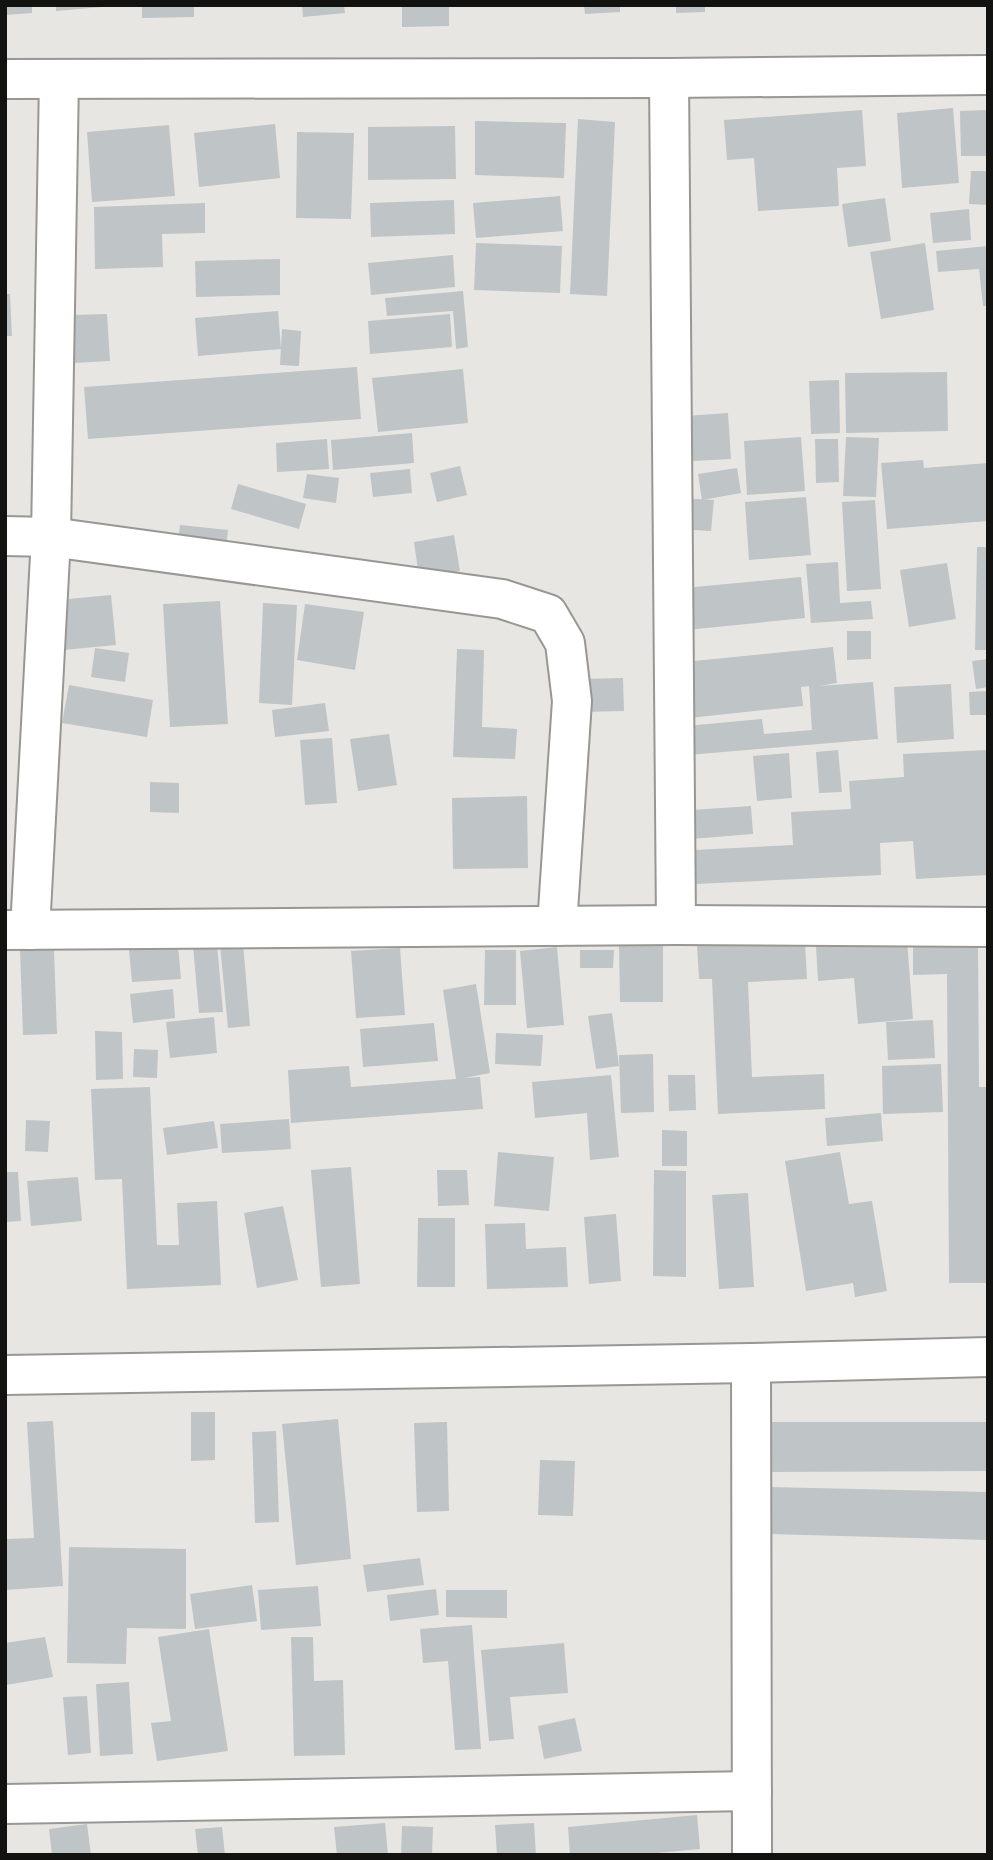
<svg xmlns="http://www.w3.org/2000/svg" width="993" height="1860" font-family="Quicksand,sans-serif">
<rect width="100%" height="100%" fill="#e8e6e2"/>
<!-- building -->
<g fill="#bfc4c6">
<polygon points="5,5 32,5 32,13 5,15"/>
<polygon points="56,5 102,5 102,7 56,11"/>
<polygon points="142,5 194,5 194,17 142,18"/>
<polygon points="302,5 344,5 345,13 303,17"/>
<polygon points="402,5 449,5 449,26 402,27"/>
<polygon points="584,5 620,5 620,12 585,14"/>
<polygon points="676,5 705,5 705,12 676,13"/>
<polygon points="953,108 959,183 902,188 897,113"/>
<polygon points="862,110 866,166 837,168 839,206 758,211 754,158 727,160 724,120"/>
<polygon points="988,110 988,156 961,156 960,111"/>
<polygon points="578,119 615,122 607,296 570,294"/>
<polygon points="475,121 566,123 564,178 475,175"/>
<polygon points="275,124 280,178 199,187 194,133"/>
<polygon points="169,125 175,196 92,202 87,132"/>
<polygon points="455,126 456,179 368,180 368,127"/>
<polygon points="297,132 354,133 351,219 296,218"/>
<polygon points="971,171 988,171 988,205 969,204"/>
<polygon points="560,196 563,231 476,238 473,203"/>
<polygon points="885,198 891,241 848,247 842,204"/>
<polygon points="454,200 455,234 371,237 370,203"/>
<polygon points="205,203 205,233 162,234 163,267 95,269 94,207"/>
<polygon points="969,209 971,240 933,243 930,213"/>
<polygon points="476,243 562,246 560,293 474,290"/>
<polygon points="925,243 934,310 881,319 870,252"/>
<polygon points="988,246 988,306 983,306 979,269 938,272 936,251"/>
<polygon points="453,255 455,287 371,295 368,263"/>
<polygon points="280,259 280,295 196,297 195,261"/>
<polygon points="463,291 468,347 456,349 453,311 387,316 385,298"/>
<polygon points="5,294 10,294 12,336 5,336"/>
<polygon points="278,311 281,349 198,356 195,318"/>
<polygon points="107,314 110,361 73,363 71,315"/>
<polygon points="450,314 452,347 370,354 368,321"/>
<polygon points="282,329 301,331 299,366 280,365"/>
<polygon points="357,367 361,419 88,439 84,387"/>
<polygon points="463,369 468,423 378,432 372,378"/>
<polygon points="947,372 948,431 846,433 845,373"/>
<polygon points="839,380 840,433 811,434 809,381"/>
<polygon points="728,413 731,459 675,462 671,417"/>
<polygon points="412,433 414,463 333,470 331,440"/>
<polygon points="801,437 805,491 747,495 744,441"/>
<polygon points="846,437 879,438 876,497 843,496"/>
<polygon points="327,439 329,469 277,472 276,443"/>
<polygon points="815,439 838,439 839,482 816,483"/>
<polygon points="923,460 924,468 988,463 988,521 887,529 881,463"/>
<polygon points="460,466 467,495 437,502 430,473"/>
<polygon points="737,468 741,493 702,500 698,474"/>
<polygon points="410,469 412,493 373,497 370,473"/>
<polygon points="307,474 339,478 336,503 303,498"/>
<polygon points="238,484 306,504 299,529 231,509"/>
<polygon points="806,497 811,555 749,560 745,502"/>
<polygon points="678,498 714,500 711,531 676,529"/>
<polygon points="875,500 881,589 847,591 842,502"/>
<polygon points="180,525 228,530 225,557 177,551"/>
<polygon points="454,535 460,571 419,577 414,542"/>
<polygon points="977,547 988,547 988,650 975,650"/>
<polygon points="838,562 840,603 871,601 873,619 811,623 806,564"/>
<polygon points="947,563 956,619 909,627 900,570"/>
<polygon points="801,577 805,618 677,631 673,589"/>
<polygon points="111,595 116,645 63,650 58,600"/>
<polygon points="220,601 228,724 170,727 163,604"/>
<polygon points="263,603 297,605 292,705 259,703"/>
<polygon points="305,604 364,612 355,670 297,660"/>
<polygon points="847,631 871,631 871,659 847,660"/>
<polygon points="833,647 837,683 819,686 873,682 878,739 688,755 686,726 762,719 764,734 812,730 809,686 801,687 803,706 680,719 674,663"/>
<polygon points="95,648 129,653 125,682 91,677"/>
<polygon points="457,649 484,650 482,727 517,729 515,759 453,757"/>
<polygon points="988,659 988,687 976,689 972,661"/>
<polygon points="623,678 624,711 581,712 580,679"/>
<polygon points="951,684 954,739 897,743 894,687"/>
<polygon points="69,685 153,700 147,737 62,723"/>
<polygon points="988,691 988,715 970,715 969,692"/>
<polygon points="325,703 329,731 275,737 272,710"/>
<polygon points="389,734 397,785 358,791 350,739"/>
<polygon points="332,738 337,803 305,805 300,740"/>
<polygon points="838,750 842,792 819,793 816,752"/>
<polygon points="988,750 988,875 916,879 913,841 880,843 881,875 676,885 675,851 793,845 791,812 851,809 849,781 904,777 903,754"/>
<polygon points="789,753 792,798 757,801 753,756"/>
<polygon points="150,782 179,783 179,813 150,812"/>
<polygon points="527,796 528,868 453,869 452,798"/>
<polygon points="751,806 753,834 679,840 677,811"/>
<polygon points="751,925 752,945 805,942 807,979 748,982 752,1077 824,1074 825,1109 718,1114 712,979 699,979 696,928"/>
<polygon points="907,940 913,1019 858,1024 854,978 818,981 816,946"/>
<polygon points="243,943 250,1026 228,1028 220,945"/>
<polygon points="217,944 223,1012 199,1013 193,946"/>
<polygon points="663,944 663,1002 620,1002 619,945"/>
<polygon points="978,944 979,1087 988,1087 988,1283 949,1283 947,974 913,975 913,945"/>
<polygon points="178,946 181,979 132,982 129,950"/>
<polygon points="557,947 564,1025 527,1028 520,951"/>
<polygon points="400,948 405,1015 356,1018 351,951"/>
<polygon points="54,949 57,1034 23,1035 20,950"/>
<polygon points="485,950 516,950 516,1005 484,1005"/>
<polygon points="580,950 614,950 613,968 580,968"/>
<polygon points="476,984 490,1073 464,1078 480,1077 483,1109 291,1123 288,1070 349,1066 351,1087 456,1079 443,990"/>
<polygon points="173,989 175,1018 133,1023 130,994"/>
<polygon points="612,1013 619,1066 596,1069 588,1016"/>
<polygon points="214,1017 217,1053 170,1058 166,1022"/>
<polygon points="933,1020 935,1058 888,1060 886,1022"/>
<polygon points="434,1023 438,1061 363,1067 360,1029"/>
<polygon points="95,1031 122,1032 123,1079 96,1080"/>
<polygon points="496,1033 543,1035 541,1066 495,1064"/>
<polygon points="134,1049 158,1050 157,1078 133,1077"/>
<polygon points="653,1054 654,1112 621,1113 619,1055"/>
<polygon points="941,1064 943,1112 883,1114 882,1066"/>
<polygon points="611,1075 619,1157 590,1160 587,1113 535,1118 532,1082"/>
<polygon points="668,1075 695,1075 696,1110 669,1111"/>
<polygon points="150,1087 157,1245 179,1245 177,1203 217,1201 221,1285 127,1289 122,1179 95,1180 91,1089"/>
<polygon points="881,1113 883,1141 827,1146 825,1118"/>
<polygon points="289,1119 291,1149 222,1153 220,1124"/>
<polygon points="26,1120 50,1121 48,1152 25,1151"/>
<polygon points="214,1121 218,1148 167,1155 163,1128"/>
<polygon points="662,1130 687,1131 687,1166 662,1166"/>
<polygon points="498,1152 554,1157 549,1211 494,1206"/>
<polygon points="840,1152 849,1204 872,1201 887,1291 855,1297 853,1283 806,1291 785,1161"/>
<polygon points="351,1167 360,1284 321,1287 311,1170"/>
<polygon points="437,1170 467,1170 469,1205 438,1206"/>
<polygon points="654,1170 686,1171 686,1277 653,1276"/>
<polygon points="5,1172 18,1172 21,1221 5,1222"/>
<polygon points="78,1177 82,1221 31,1226 27,1181"/>
<polygon points="748,1193 754,1287 719,1289 712,1195"/>
<polygon points="283,1206 298,1280 257,1288 244,1213"/>
<polygon points="616,1214 621,1281 589,1284 584,1217"/>
<polygon points="418,1218 455,1218 455,1287 417,1287"/>
<polygon points="525,1223 526,1249 566,1247 568,1287 487,1289 485,1224"/>
<polygon points="191,1412 215,1412 215,1460 191,1461"/>
<polygon points="338,1419 351,1559 296,1565 282,1424"/>
<polygon points="53,1421 63,1586 5,1590 5,1539 34,1538 27,1422"/>
<polygon points="447,1422 449,1511 417,1512 414,1423"/>
<polygon points="770,1422 988,1422 988,1471 770,1472"/>
<polygon points="276,1431 279,1522 255,1523 252,1432"/>
<polygon points="540,1460 575,1461 573,1516 538,1515"/>
<polygon points="769,1487 988,1492 988,1540 768,1534"/>
<polygon points="69,1547 186,1549 186,1629 127,1628 126,1664 67,1663"/>
<polygon points="420,1558 424,1585 367,1592 363,1565"/>
<polygon points="252,1585 257,1621 195,1629 190,1594"/>
<polygon points="318,1586 321,1626 261,1630 258,1590"/>
<polygon points="436,1589 439,1615 390,1621 387,1595"/>
<polygon points="446,1590 507,1590 507,1618 446,1617"/>
<polygon points="472,1625 481,1749 455,1750 448,1661 423,1663 420,1629"/>
<polygon points="209,1629 228,1751 157,1761 151,1723 171,1721 158,1637"/>
<polygon points="45,1637 53,1677 6,1685 5,1643"/>
<polygon points="291,1637 313,1637 314,1681 343,1680 345,1755 294,1756"/>
<polygon points="564,1643 568,1693 510,1697 514,1739 489,1741 481,1650"/>
<polygon points="129,1682 133,1754 100,1756 96,1684"/>
<polygon points="87,1696 91,1753 68,1755 63,1697"/>
<polygon points="575,1718 582,1751 544,1759 538,1726"/>
<polygon points="697,1815 700,1849 635,1855 570,1855 568,1827"/>
<polygon points="385,1823 388,1855 337,1855 334,1827"/>
<polygon points="534,1823 536,1855 497,1855 495,1825"/>
<polygon points="87,1824 91,1855 52,1855 49,1829"/>
<polygon points="402,1826 433,1827 432,1855 401,1855"/>
<polygon points="222,1827 225,1855 198,1855 195,1829"/>
</g>
<g fill="none" stroke-linecap="round" stroke-linejoin="round">
<!-- minor casing -->
<g stroke="#999793" stroke-width="42">
<g id="minor">
<polyline points="669,78 676,925"/>
<polyline points="5,79 669,78 988,75"/>
<polyline points="5,536 51,537 502,599 548,614 565,643 572,701 557,926"/>
<polyline points="5,930 676,925 988,927"/>
<polyline points="30,930 51,537 59,79"/>
<polyline points="751,1363 752,1855"/>
<polyline points="5,1375 751,1363 988,1357"/>
<polyline points="5,1804 752,1791"/>
</g>
</g>
<!-- minor -->
<use href="#minor" stroke="#fff" stroke-width="38"/>
</g>
<!-- border -->
<rect width="993" height="1860" fill="none" stroke="#121210" stroke-width="14"/>
</svg>
